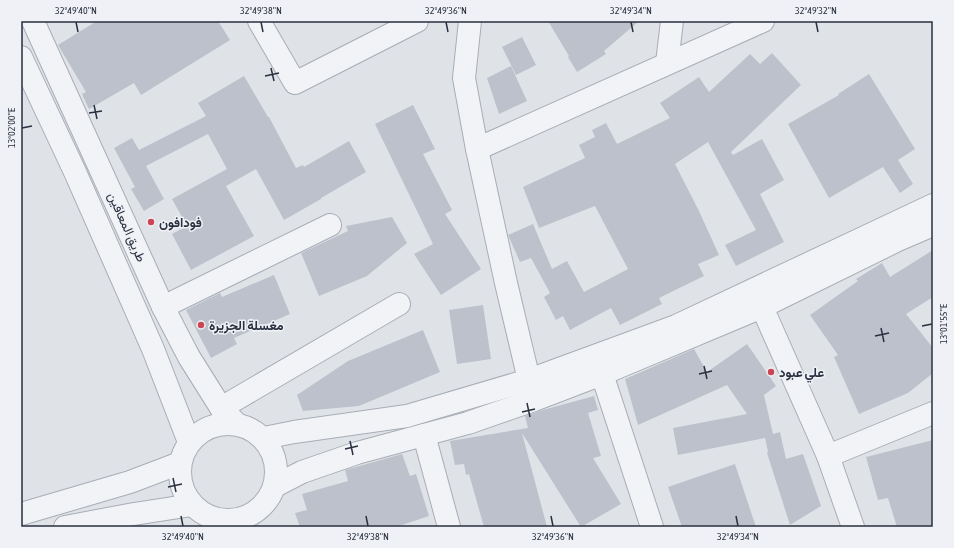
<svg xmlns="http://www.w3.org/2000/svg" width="954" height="548" font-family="'Asap Condensed',Vazirmatn,sans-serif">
<rect width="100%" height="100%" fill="#dfe3e8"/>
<!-- building -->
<g fill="#bdc1cb">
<polygon points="97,21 218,21 230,40 141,95 134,83 89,109 82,94 86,92 58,45"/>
<polygon points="548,21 639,21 604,51 606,54 577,72 568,57 569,56"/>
<polygon points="522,37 536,65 516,75 502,47"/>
<polygon points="772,53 801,85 731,152 733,155 762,139 784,180 760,194 784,242 736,266 725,245 756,230 708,142 675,164 699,211 719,255 698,264 704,276 659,298 662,304 620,325 611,308 570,330 563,316 556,320 544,297 550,293 531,258 520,262 508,235 533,224 552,269 567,261 584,292 628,269 595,206 539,228 523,187 585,158 579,145 595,137 592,130 606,123 617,144 670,118 660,103 699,77 709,92 750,54 760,64"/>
<polygon points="511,66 527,101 499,114 487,78"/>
<polygon points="869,74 915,149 898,160 913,184 900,193 883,167 829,198 788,124 839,95 838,94"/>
<polygon points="244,76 268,117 269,117 296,168 303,165 304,167 349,141 366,172 321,198 321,199 284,220 256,169 226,186 254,236 191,270 172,234 187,226 172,199 227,169 208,134 146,166 164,199 144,211 131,189 135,187 114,148 132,138 139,150 206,116 198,103"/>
<polygon points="413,105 435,149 423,154 452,210 445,214 481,269 441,295 414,254 433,244 375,124"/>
<polygon points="392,217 407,243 367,276 319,296 301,253 348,231 346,226"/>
<polygon points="933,250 933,297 906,314 933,348 933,373 908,393 859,414 834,357 838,355 810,315 858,281 856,279 882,263 890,277"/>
<polygon points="274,275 290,314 234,338 237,344 211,358 186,310 220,293 222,297"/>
<polygon points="483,305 491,359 457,364 449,310"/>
<polygon points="423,330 440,372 359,406 303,411 297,395 348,361"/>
<polygon points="747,344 776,386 764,395 773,434 780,432 786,459 803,454 821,506 790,525 767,453 768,452 765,438 678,455 673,428 747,414 727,385 638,425 625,379 694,349 707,372"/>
<polygon points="594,396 598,410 588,413 601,456 593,458 621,504 581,527 522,433 547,527 484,527 469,474 466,475 464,464 455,465 450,441 528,428 525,416 543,410"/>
<polygon points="933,440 933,527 897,527 888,498 878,500 866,457"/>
<polygon points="402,454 410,476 416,474 429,516 396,527 300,527 295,513 307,510 302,494 348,481 345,470"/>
<polygon points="735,464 756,527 682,527 668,487"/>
</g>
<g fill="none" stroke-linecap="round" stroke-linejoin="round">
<!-- minor casing -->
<g stroke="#a8adb5" stroke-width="24">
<g id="minor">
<polyline points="259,21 295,83 417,21"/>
<polyline points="470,21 464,78 477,149 506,283 529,380"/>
<polyline points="667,63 672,21"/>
<polyline points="477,149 763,21"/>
<polyline points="163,307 330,225"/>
<polyline points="762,307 828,456 853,527"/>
<polyline points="602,374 652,527"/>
<polyline points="221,408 399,304"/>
<polyline points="424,435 449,527"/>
<polyline points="828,456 933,413"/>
</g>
</g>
<!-- tertiary casing -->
<g stroke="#a8adb5" stroke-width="24">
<g id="tertiary">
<polyline points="33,21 163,307 189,357 221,408 237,424"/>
<polyline points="21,57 75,172 153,349 189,442"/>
<circle cx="228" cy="472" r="48"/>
<polyline points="264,438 294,432 407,416 529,380 676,326 933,205"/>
<polyline points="275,486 302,472 357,453 468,423 534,400 602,374 762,307 898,240 933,225"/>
<polyline points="21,514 130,482 180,463"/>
<polyline points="65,527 134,514 192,505"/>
</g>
</g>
<!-- minor -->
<use href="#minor" stroke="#f2f3f7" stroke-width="22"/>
<!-- tertiary -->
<use href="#tertiary" stroke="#f2f3f7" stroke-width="22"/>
</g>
<!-- ticks -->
<path fill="none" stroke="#29303f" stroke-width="1.5" d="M 76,22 L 78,32M 261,22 L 263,32M 446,22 L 448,32M 631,22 L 633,32M 816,22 L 818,32M 271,68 L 274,81M 265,76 L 279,73M 94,105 L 97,119M 89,113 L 102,111M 22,128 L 32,126M 922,326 L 932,324M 881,328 L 884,342M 875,336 L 889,333M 704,366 L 707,379M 699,374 L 712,371M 527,403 L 530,417M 522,412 L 535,409M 350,441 L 353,455M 345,449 L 358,446M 173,478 L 176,492M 168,487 L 182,484M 181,516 L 183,526M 366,516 L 368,526M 551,516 L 553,526M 736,516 L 738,526"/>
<!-- markers -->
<g fill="#cb4654" stroke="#eff1f6" stroke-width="1.5">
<circle cx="151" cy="222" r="4"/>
<circle cx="201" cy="325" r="4"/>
<circle cx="771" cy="372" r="4"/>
</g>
<g text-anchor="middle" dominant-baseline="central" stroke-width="3" stroke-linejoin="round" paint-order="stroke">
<!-- poi labels -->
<g font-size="13" font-weight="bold" fill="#29303f" stroke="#eff1f6" text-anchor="start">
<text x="159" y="222">فودافون</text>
<text x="209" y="325">مغسلة الجزيرة</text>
<text x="779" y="372">علي عبود</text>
</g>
<!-- street labels -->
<g font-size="13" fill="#29303f" stroke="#eff1f6">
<text transform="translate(127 227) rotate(66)">طريق المعاقين</text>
</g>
</g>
<!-- border -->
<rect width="954" height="548" fill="none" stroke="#eff1f6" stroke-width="44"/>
<rect x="22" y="22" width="910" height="504" fill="none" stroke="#29303f" stroke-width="1.5"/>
<g font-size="10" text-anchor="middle" fill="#29303f">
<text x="76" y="14">32°49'40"N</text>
<text x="261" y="14">32°49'38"N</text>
<text x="446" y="14">32°49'36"N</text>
<text x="631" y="14">32°49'34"N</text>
<text x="816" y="14">32°49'32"N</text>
<text transform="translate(11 128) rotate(-90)" y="4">13°02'00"E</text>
<text transform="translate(943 324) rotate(-90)" y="4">13°01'55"E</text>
<text x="183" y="540">32°49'40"N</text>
<text x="368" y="540">32°49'38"N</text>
<text x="553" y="540">32°49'36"N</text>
<text x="738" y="540">32°49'34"N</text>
</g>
</svg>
